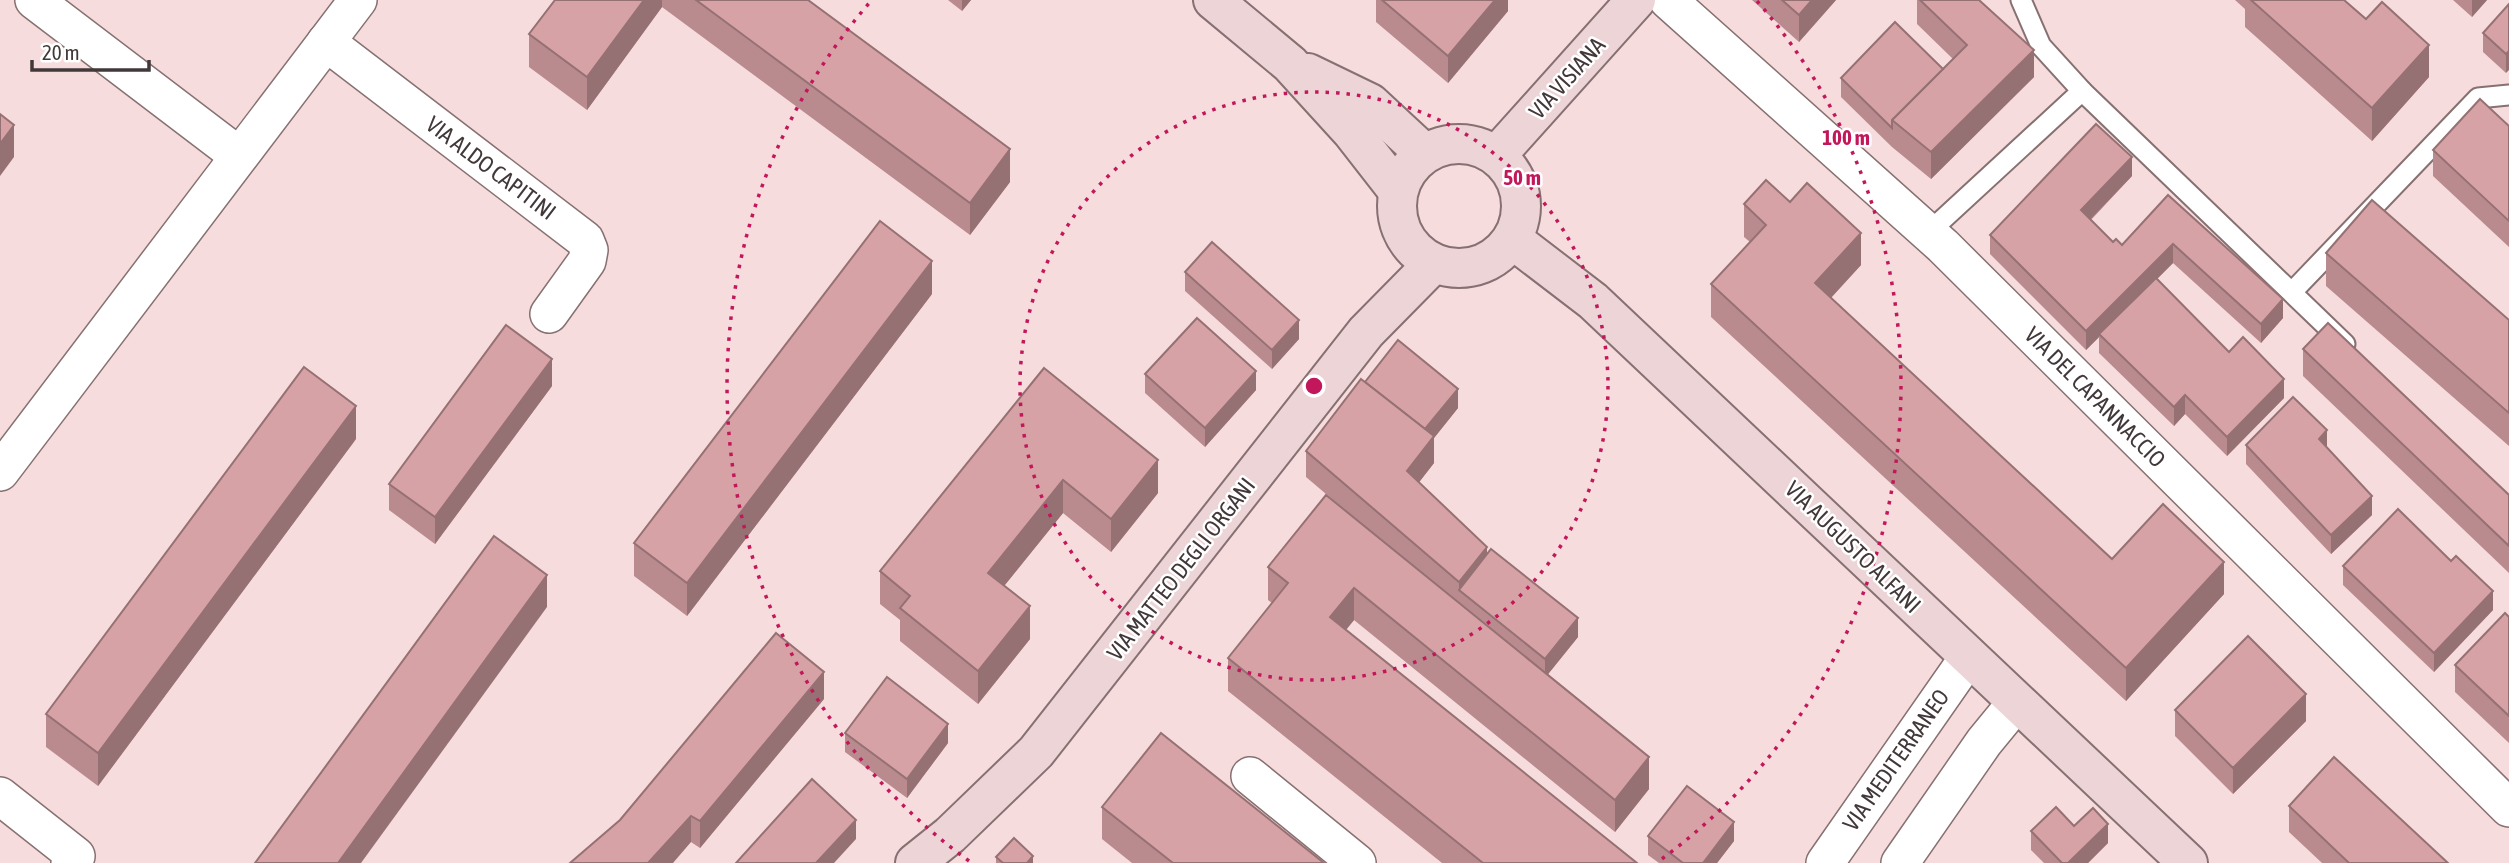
<svg xmlns="http://www.w3.org/2000/svg" width="2509" height="863" font-family="'Asap Condensed',sans-serif">
<rect width="100%" height="100%" fill="#f6dcdd"/>
<g fill="none" stroke-linecap="round" stroke-linejoin="round">
<!-- lane casing -->
<g stroke="#877071" stroke-width="23">
<g id="lane">
<polyline points="2021,0 2041,46 2082,91"/>
<polyline points="1929,232 2082,91 2345,344"/>
<polyline points="2292,292 2478,98 2509,95"/>
</g>
</g>
<!-- street casing -->
<g stroke="#877071" stroke-width="40">
<g id="street">
<polyline points="34,0 239,156"/>
<polyline points="1668,0 1943,246 2509,808"/>
<polyline points="326,42 585,240 589,250 587,261 549,314"/>
<polyline points="0,472 358,0"/>
<polyline points="1250,776 1357,863"/>
<polyline points="0,796 76,856 70,863"/>
<polyline points="1825,863 1968,658"/>
<polyline points="1900,863 1984,742 2016,703"/>
</g>
</g>
<!-- secondary casing -->
<g stroke="#877071" stroke-width="42">
<g id="secondary">
<polyline points="1213,0 1290,64 1352,132 1398,191"/>
<polyline points="1308,73 1370,103 1424,153"/>
<circle cx="1459" cy="206" r="62"/>
<polyline points="1497,155 1636,0"/>
<polyline points="1512,239 1593,301 2188,863"/>
<polyline points="915,863 950,835 1036,752 1366,332 1434,263"/>
</g>
</g>
<!-- lane -->
<use href="#lane" stroke="#fff" stroke-width="19"/>
<!-- street -->
<use href="#street" stroke="#fff" stroke-width="37"/>
<!-- secondary -->
<use href="#secondary" stroke="#ecd4d7" stroke-width="38"/>
</g>
<!-- wall -->
<g fill="#b98b8f">
<polygon points="555,0 808,0 1010,182 970,235 662,7 587,110 529,67 529,34"/>
<polygon points="948,0 971,0 962,11"/>
<polygon points="1376,0 1508,0 1508,11 1448,83 1376,22"/>
<polygon points="1752,0 1836,0 1799,42"/>
<polygon points="1917,0 1979,0 2034,77 1931,179 1892,147 1841,97 1841,78 1943,69 1953,59 1917,24"/>
<polygon points="2235,0 2344,0 2429,77 2372,141 2245,27 2245,9"/>
<polygon points="2453,0 2487,0 2472,17"/>
<polygon points="2509,4 2506,73 2483,52 2483,33"/>
<polygon points="2509,126 2509,247 2433,176 2433,150"/>
<polygon points="2132,176 2091,220 2113,242 2122,245 2168,195 2283,318 2261,343 2173,263 2157,279 2229,352 2284,398 2227,456 2185,414 2174,426 2099,353 2099,337 2086,350 1990,254 1990,235"/>
<polygon points="1744,204 1861,265 1831,298 2112,559 2224,594 2126,701 1711,317 1711,284 1750,242 1744,237"/>
<polygon points="2326,253 2509,320 2509,446 2326,286"/>
<polygon points="1185,272 1299,339 1272,369 1185,291"/>
<polygon points="932,294 687,616 634,576 634,543"/>
<polygon points="2303,349 2509,495 2509,573 2303,376"/>
<polygon points="1044,368 1158,493 1111,552 1063,513 1004,586 1030,639 978,704 900,641 900,620 880,604 880,571"/>
<polygon points="1145,374 1256,390 1205,447 1145,393"/>
<polygon points="1365,382 1458,408 1434,438 1434,463 1419,482 1487,555 1578,637 1548,674 1649,789 1615,832 1354,620 1346,630 1637,863 1442,863 1228,691 1228,658 1272,603 1268,600 1268,567 1346,511 1306,477 1306,451"/>
<polygon points="552,386 435,544 389,510 389,484"/>
<polygon points="356,439 98,786 46,747 46,714"/>
<polygon points="2246,445 2327,448 2372,515 2331,554 2246,464"/>
<polygon points="2343,566 2493,610 2434,672 2343,585"/>
<polygon points="2509,617 2509,743 2455,692 2455,665"/>
<polygon points="824,699 700,848 691,842 570,863"/>
<polygon points="2175,710 2306,721 2233,794 2175,736"/>
<polygon points="845,733 948,743 907,798 845,752"/>
<polygon points="2289,806 2448,863 2322,863 2289,832"/>
<polygon points="1102,807 1324,863 1132,863 1102,839"/>
<polygon points="2074,826 2108,843 2088,863 2044,863 2031,850 2031,831"/>
<polygon points="1648,836 1734,841 1717,863 1659,863 1648,855"/>
<polygon points="996,857 1033,863 996,863"/>
</g>
<!-- shaded-wall -->
<g fill="#967174">
<polygon points="644,0 662,0 662,7 587,110 587,77"/>
<polygon points="962,0 971,0 962,11"/>
<polygon points="1495,0 1508,0 1508,11 1448,83 1448,56"/>
<polygon points="1812,0 1836,0 1799,42 1799,15"/>
<polygon points="2472,0 2487,0 2472,17"/>
<polygon points="2429,45 2429,77 2372,141 2372,108"/>
<polygon points="2034,50 2034,77 1931,179 1931,152"/>
<polygon points="2509,51 2509,70 2506,73 2506,54"/>
<polygon points="14,125 14,157 0,176 0,144"/>
<polygon points="1010,149 1010,182 970,235 970,203"/>
<polygon points="2132,157 2132,176 2081,229 2081,210"/>
<polygon points="1861,233 1861,265 1815,315 1815,283"/>
<polygon points="2173,244 2173,263 2100,336 2099,334 2099,337 2086,350 2086,331"/>
<polygon points="932,261 932,294 687,616 687,583"/>
<polygon points="2283,299 2283,318 2261,343 2261,324"/>
<polygon points="1299,320 1299,339 1272,369 1272,350"/>
<polygon points="552,359 552,386 435,544 435,517"/>
<polygon points="1256,371 1256,390 1205,447 1205,428"/>
<polygon points="2284,379 2284,398 2227,456 2227,437"/>
<polygon points="1458,389 1458,408 1434,438 1434,463 1407,498 1407,471 1421,435"/>
<polygon points="2185,395 2185,414 2174,426 2174,407"/>
<polygon points="356,406 356,439 98,786 98,753"/>
<polygon points="2327,430 2327,449 2319,439"/>
<polygon points="1158,460 1158,493 1111,552 1111,519"/>
<polygon points="1063,480 1063,513 988,606 988,573"/>
<polygon points="2372,496 2372,515 2331,554 2331,535"/>
<polygon points="1487,547 1487,573 1459,590 1459,582"/>
<polygon points="2224,562 2224,594 2126,701 2126,668"/>
<polygon points="547,575 547,607 361,863 338,863"/>
<polygon points="1354,588 1354,620 1330,649 1330,617"/>
<polygon points="2493,591 2493,610 2434,672 2434,653"/>
<polygon points="1030,606 1030,639 978,704 978,671"/>
<polygon points="1578,618 1578,637 1545,678 1545,659"/>
<polygon points="824,672 824,699 700,848 700,821"/>
<polygon points="2306,694 2306,721 2233,794 2233,768"/>
<polygon points="948,724 948,743 907,798 907,779"/>
<polygon points="1649,757 1649,789 1615,832 1615,800"/>
<polygon points="691,816 691,842 673,863 648,863"/>
<polygon points="856,820 856,839 834,863 816,863"/>
<polygon points="1734,822 1734,841 1717,863 1703,863"/>
<polygon points="2108,824 2108,843 2088,863 2068,863"/>
<polygon points="1033,856 1033,863 1027,863"/>
</g>
<!-- building -->
<g fill="#d7a2a6" stroke="#967174" stroke-width="2">
<polygon points="555,0 644,0 587,77 529,34"/>
<polygon points="696,0 808,0 1010,149 970,203"/>
<polygon points="1382,0 1495,0 1448,56"/>
<polygon points="1782,0 1812,0 1799,15"/>
<polygon points="1920,0 1979,0 2034,50 1931,152 1892,120 1967,45"/>
<polygon points="2251,0 2344,0 2366,19 2382,2 2429,45 2372,108"/>
<polygon points="2509,4 2509,51 2506,54 2483,33"/>
<polygon points="1895,22 1943,69 1892,120 1892,128 1841,78"/>
<polygon points="2480,99 2509,126 2509,221 2433,150"/>
<polygon points="0,114 14,125 0,144"/>
<polygon points="2096,124 2132,157 2081,210 2113,242 2116,239 2122,245 2168,195 2283,299 2261,324 2173,244 2086,331 1990,235"/>
<polygon points="1766,180 1790,202 1807,183 1861,233 1815,283 2112,559 2163,504 2224,562 2126,668 1711,284 1766,225 1744,204"/>
<polygon points="2372,200 2509,320 2509,413 2326,253"/>
<polygon points="880,221 932,261 687,583 634,543"/>
<polygon points="1212,242 1299,320 1272,350 1185,272"/>
<polygon points="2156,278 2229,352 2243,337 2284,379 2227,437 2185,395 2174,407 2099,334"/>
<polygon points="1197,318 1256,371 1205,428 1145,374"/>
<polygon points="2328,323 2509,495 2509,546 2303,349"/>
<polygon points="506,325 552,359 435,517 389,484"/>
<polygon points="1398,340 1458,389 1425,429 1365,382"/>
<polygon points="304,367 356,406 98,753 46,714"/>
<polygon points="1044,368 1158,460 1111,519 1063,480 988,573 1030,606 978,671 900,608 910,596 880,571"/>
<polygon points="1361,379 1434,436 1407,471 1487,547 1459,582 1306,451"/>
<polygon points="2293,397 2327,430 2319,439 2372,496 2331,535 2246,445"/>
<polygon points="1326,495 1649,757 1615,800 1354,588 1330,617 1637,863 1483,863 1228,658 1288,583 1268,567"/>
<polygon points="2398,509 2451,561 2456,556 2493,591 2434,653 2343,566"/>
<polygon points="494,536 547,575 338,863 255,863"/>
<polygon points="1491,549 1578,618 1545,659 1459,590"/>
<polygon points="2505,613 2509,617 2509,716 2455,665"/>
<polygon points="776,633 824,672 700,821 691,816 648,863 570,863 620,820"/>
<polygon points="2248,636 2306,694 2233,768 2175,710"/>
<polygon points="887,677 948,724 907,779 845,733"/>
<polygon points="1161,733 1324,863 1173,863 1102,807"/>
<polygon points="2334,757 2448,863 2349,863 2289,806"/>
<polygon points="812,779 856,820 816,863 736,863"/>
<polygon points="1687,786 1734,822 1703,863 1683,863 1648,836"/>
<polygon points="2056,807 2074,826 2093,808 2108,824 2068,863 2062,863 2031,831"/>
<polygon points="1014,838 1033,856 1027,863 1003,863 996,857"/>
</g>
<!-- distance rings -->
<g fill="none" stroke="#c2185b" stroke-width="3.5" stroke-dasharray="3.5 7">
<circle cx="1314" cy="386" r="294"/>
<path d="M969 861A587 587 0 0 1 871 1M1757 1A587 587 0 0 1 1659 861"/>
</g>
<g text-anchor="middle" dominant-baseline="central" stroke-width="5" stroke-linejoin="round" paint-order="stroke">
<!-- street labels -->
<g font-size="23" fill="#423839" stroke="#fff">
<text transform="translate(1567 78) rotate(-48)">VIA VISIANA</text>
<text transform="translate(491 168) rotate(37)">VIA ALDO CAPITINI</text>
<text transform="translate(2095 397) rotate(45)">VIA DEL CAPANNACCIO</text>
<text transform="translate(1853 547) rotate(44)">VIA AUGUSTO ALFANI</text>
<text transform="translate(1181 569) rotate(-52)">VIA MATTEO DEGLI ORGANI</text>
<text transform="translate(1896 760) rotate(-55)">VIA MEDITERRANEO</text>
</g>
</g>
<circle cx="1314" cy="386" r="10" fill="#c2185b" stroke="#fff" stroke-width="3.5"/>
<g font-size="21" text-anchor="middle" font-weight="bold" fill="#c2185b" stroke="#fff" stroke-width="5" stroke-linejoin="round" paint-order="stroke">
<text x="1846" y="145">100 m</text>
<text x="1522" y="185">50 m</text>
</g>
<!-- scale -->
<path d="M32 60v10h117v-10" fill="none" stroke="#423839" stroke-width="3.5"/>
<text x="42" y="60" font-size="21" fill="#423839" stroke="#ffffff" stroke-width="5" paint-order="stroke">20 m</text>
</svg>
